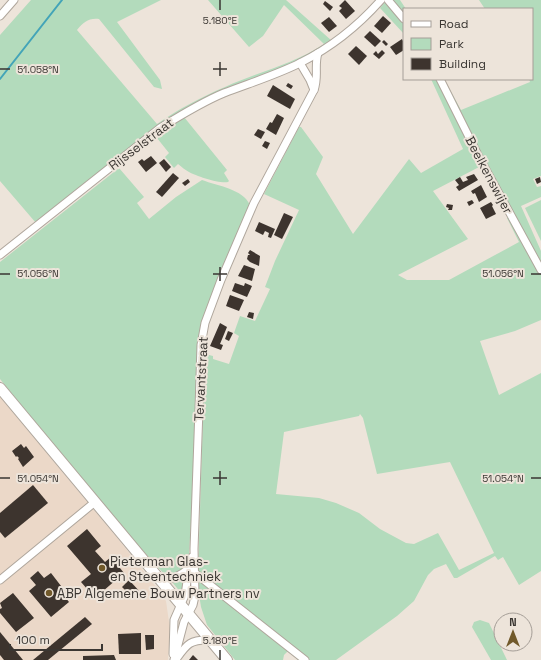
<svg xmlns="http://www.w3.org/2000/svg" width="541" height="660" font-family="'Space Grotesk',sans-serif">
<rect width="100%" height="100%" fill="#ede4da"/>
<!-- industrial -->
<polygon fill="#ebd8c8" points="0,397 118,539 161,593 166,601 170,629 168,660 0,660"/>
<!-- green -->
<g fill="#b3dbbc" fill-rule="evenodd">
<path d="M 31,0 L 161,0 L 117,22 L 160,80 L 162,89 L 154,87 L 99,19 C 88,18 84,22 77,30 L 157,124 C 179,109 201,97 225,87 C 258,72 294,64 324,44 L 284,5 L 263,36 L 249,47 L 208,0 L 286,0 L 332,41 L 324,47 L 294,63 L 199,102 L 36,223 L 0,181 L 0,35 Z"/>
<polygon points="387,0 400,0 406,9 404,9 404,34 380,8"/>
<path d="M 479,0 L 541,0 L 541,176 L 533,179 L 537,187 L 541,186 L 541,197 L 521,206 L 541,251 L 541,320 L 515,331 L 480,341 L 499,395 L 541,373 L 541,571 L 519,585 L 503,557 L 498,560 L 495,556 L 457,578 L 454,578 L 446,564 L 434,569 L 428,575 L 414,601 L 397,616 L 336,660 L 298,660 L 288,651 L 284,655 L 283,660 L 235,660 L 207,625 L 201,607 L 197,582 L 200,581 L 198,572 L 205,354 L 213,356 L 213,359 L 229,364 L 239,336 L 234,333 L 240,316 L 255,321 L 270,289 L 265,287 L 275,261 L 299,210 L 264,194 L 299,127 L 301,127 L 323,157 L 316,174 L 353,234 L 409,159 L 421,173 L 463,149 L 431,79 L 444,79 L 461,110 L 530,82 L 529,79 L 532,79 L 532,9 L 485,9 ZM 453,114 L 489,169 L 539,258 L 535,260 L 511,216 L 507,218 L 519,242 L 449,280 L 407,280 L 398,275 L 468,239 L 433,191 L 481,166 ZM 360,414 L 363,418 L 377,474 L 450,462 L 494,553 L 459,570 L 438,533 L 414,544 L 406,543 L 380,529 L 359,513 L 336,503 L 319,498 L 276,494 L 284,432 L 359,416 Z"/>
<path d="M 184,117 L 227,170 L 224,173 L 229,181 L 228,182 C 220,184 196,176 189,172 C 185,170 182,167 178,164 L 174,168 L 165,157 L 169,153 L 157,138 Z"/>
<path d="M 119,168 L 144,197 L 137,203 L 149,219 L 176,197 L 202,180 C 218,186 243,189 250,205 L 203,321 L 189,554 C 185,566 180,576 166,576 L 134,541 L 41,430 L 0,379 L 0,262 Z"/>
<polygon points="541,200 541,241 525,208"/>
<polygon points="185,574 182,594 172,582 179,579"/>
<polygon points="480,620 489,623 507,660 491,660 472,627 474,622"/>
</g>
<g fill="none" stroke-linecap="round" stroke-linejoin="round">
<!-- stream -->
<polyline stroke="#43a4b8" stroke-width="2" points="0,79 62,0"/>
</g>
<!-- building -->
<g fill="#3d342e">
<polygon points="345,0 355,11 346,19 339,11 342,8 339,6"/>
<polygon points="325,1 333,7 330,11 323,4"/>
<polygon points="383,16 391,23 382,33 374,26"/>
<polygon points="329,17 337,26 329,32 321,23"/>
<polygon points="370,31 381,41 375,47 364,37"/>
<polygon points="402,39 404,43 404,50 396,55 390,47"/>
<polygon points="384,40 388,44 386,46 382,42"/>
<polygon points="356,46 367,56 359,65 348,54"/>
<polygon points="382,50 385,53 379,59 373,54 376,51 378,54"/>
<polygon points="288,83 293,86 291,89 286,86"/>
<polygon points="273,85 295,99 290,109 267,96"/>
<polygon points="277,114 284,118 276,135 266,129 270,122 272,123"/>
<polygon points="258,129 265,132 261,139 254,135"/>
<polygon points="265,141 270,143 267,149 262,146"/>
<polygon points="151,156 157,163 146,172 138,162 142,159 144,161"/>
<polygon points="164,159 171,167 166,172 159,163"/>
<polygon points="173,173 179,178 162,197 156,192"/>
<polygon points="474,174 478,180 459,191 456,187 459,185 455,180 460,177 463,182 468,180 466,177"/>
<polygon points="540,177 541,182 537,184 535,179"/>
<polygon points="188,179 190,182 185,186 182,183"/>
<polygon points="481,185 487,197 479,202 475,193 473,194 471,191"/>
<polygon points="472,200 474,203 469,206 467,202"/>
<polygon points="491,202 493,205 492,206 496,214 486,219 480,208"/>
<polygon points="447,204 453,205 452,210 448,210 449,208 446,207"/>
<polygon points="284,213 293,217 282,239 274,235"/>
<polygon points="259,222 275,229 271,238 268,237 269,233 265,231 263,235 255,231"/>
<polygon points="250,250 260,256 259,266 250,262 247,259 248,255 250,255 248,253"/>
<polygon points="244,265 255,269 252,281 238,276"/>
<polygon points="235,283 244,286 245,283 252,286 247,297 232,291"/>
<polygon points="230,295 244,300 239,311 226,306"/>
<polygon points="249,312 254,313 253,319 247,317"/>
<polygon points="220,323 227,327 220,344 223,345 221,350 210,346"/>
<polygon points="228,331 233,333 229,341 225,339"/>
<polygon points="21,444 24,448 26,446 34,457 23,467 18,459 19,458 17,456 16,457 12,451"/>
<polygon points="33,485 48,503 5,538 0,532 0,513"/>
<polygon points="87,529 101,546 95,551 105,562 111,557 124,573 95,598 81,582 91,574 67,546"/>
<polygon points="38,571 44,578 51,573 68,595 65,597 69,602 51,617 29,591 36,585 30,578"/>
<polygon points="129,580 142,594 140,597 135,591 130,595 122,587"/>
<polygon points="13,593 34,618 16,632 0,613 0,609 2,608 0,603"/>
<polygon points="85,617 92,624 48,660 33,660"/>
<polygon points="0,632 23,660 4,660 0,655"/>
<polygon points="141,633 141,654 119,654 118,634"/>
<polygon points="145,635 154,635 154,649 146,650"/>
<polygon points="114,655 116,660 83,660 83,656"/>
<polygon points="193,655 198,660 189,660"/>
</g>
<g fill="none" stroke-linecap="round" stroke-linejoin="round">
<!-- minor casing -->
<g stroke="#afa69c" stroke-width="9">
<g id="minor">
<polyline points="388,0 404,19"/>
<polyline points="0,16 14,0"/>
<polyline points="300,63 310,80 314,90"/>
<polyline points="440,79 479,157 541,270"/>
<path d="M 0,255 L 160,128 C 181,115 202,102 224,93 C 250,83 276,75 300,63 C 332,47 358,26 381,0"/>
<polyline points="195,573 305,660"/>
<polyline points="0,580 95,502"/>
<path d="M 161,581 C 173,579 180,576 189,568"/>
<polyline points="173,654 174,620 185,595 189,568 192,557"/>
<path d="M 177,658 C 187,644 191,639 210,640"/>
<path d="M 174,660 L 184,622 L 193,605 L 195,596 L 194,549 L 199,409 L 201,345 L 205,323 L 221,280 L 254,203 L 314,90 C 319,77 314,66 318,53"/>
</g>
</g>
<!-- secondary casing -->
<g stroke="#afa69c" stroke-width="12">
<polyline id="secondary" points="0,388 227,660"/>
</g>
<!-- minor -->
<use href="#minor" stroke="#fff" stroke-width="7"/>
<!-- secondary -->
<use href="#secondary" stroke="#fff" stroke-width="10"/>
</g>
<!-- ticks -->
<path fill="none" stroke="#3a3632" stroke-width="1.5" d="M 220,0 L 220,10M 220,62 L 220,76M 0,69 L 10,69M 213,69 L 227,69M 220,267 L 220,281M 0,274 L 10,274M 213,274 L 227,274M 531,274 L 541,274M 220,471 L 220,485M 0,478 L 10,478M 213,478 L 227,478M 531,478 L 541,478M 220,650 L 220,660"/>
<!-- markers -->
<g fill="#71592a" stroke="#ede4da" stroke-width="1.5">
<circle cx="102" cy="568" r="4"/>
<circle cx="49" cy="593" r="4"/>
</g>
<g text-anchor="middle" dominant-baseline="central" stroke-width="4" stroke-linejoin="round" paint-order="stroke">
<!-- street labels -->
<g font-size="13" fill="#3a3632" stroke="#ede4da">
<text transform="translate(141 144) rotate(-37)">Rijsselstraat</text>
<text transform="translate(489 175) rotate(62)">Beelkenswijer</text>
<text transform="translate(201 379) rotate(-87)">Tervantstraat</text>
</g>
<!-- poi labels -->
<g font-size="13" fill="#3a3632" stroke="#ede4da" text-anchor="start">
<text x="110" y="561">Pieterman Glas-<tspan x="110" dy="15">en Steentechniek</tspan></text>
<text x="57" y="593">ABP Algemene Bouw Partners nv</text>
</g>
</g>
<g font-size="10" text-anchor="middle" fill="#3a3632" stroke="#ede4da" stroke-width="4" stroke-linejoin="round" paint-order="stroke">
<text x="220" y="24">5.180°E</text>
<text x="38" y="73">51.058°N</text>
<text x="38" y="277">51.056°N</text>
<text x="503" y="277">51.056°N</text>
<text x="38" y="482">51.054°N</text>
<text x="503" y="482">51.054°N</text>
<text x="220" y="644">5.180°E</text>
</g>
<!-- legend -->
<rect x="403" y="8" width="130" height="72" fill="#ede4da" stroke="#a59e97"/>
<rect x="411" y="21" width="20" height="6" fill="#ffffff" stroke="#a59e97"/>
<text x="439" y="28" font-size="12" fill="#3a3632">Road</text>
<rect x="411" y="38" width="20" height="12" fill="#b3dbbc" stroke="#a59e97"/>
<text x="439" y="48" font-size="12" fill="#3a3632">Park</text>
<rect x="411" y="58" width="20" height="12" fill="#3d342e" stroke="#a59e97"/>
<text x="439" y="68" font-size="12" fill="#3a3632">Building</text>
<!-- north arrow -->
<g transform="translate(513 632)"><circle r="19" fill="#ede4da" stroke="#a59e97"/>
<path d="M0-3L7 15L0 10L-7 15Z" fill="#71592a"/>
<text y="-6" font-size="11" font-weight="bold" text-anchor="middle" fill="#3a3632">N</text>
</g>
<!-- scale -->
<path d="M10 644v6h92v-6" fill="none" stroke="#3a3632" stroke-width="2"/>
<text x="16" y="644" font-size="12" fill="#3a3632" stroke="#ede4da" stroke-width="3" paint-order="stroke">100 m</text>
</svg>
